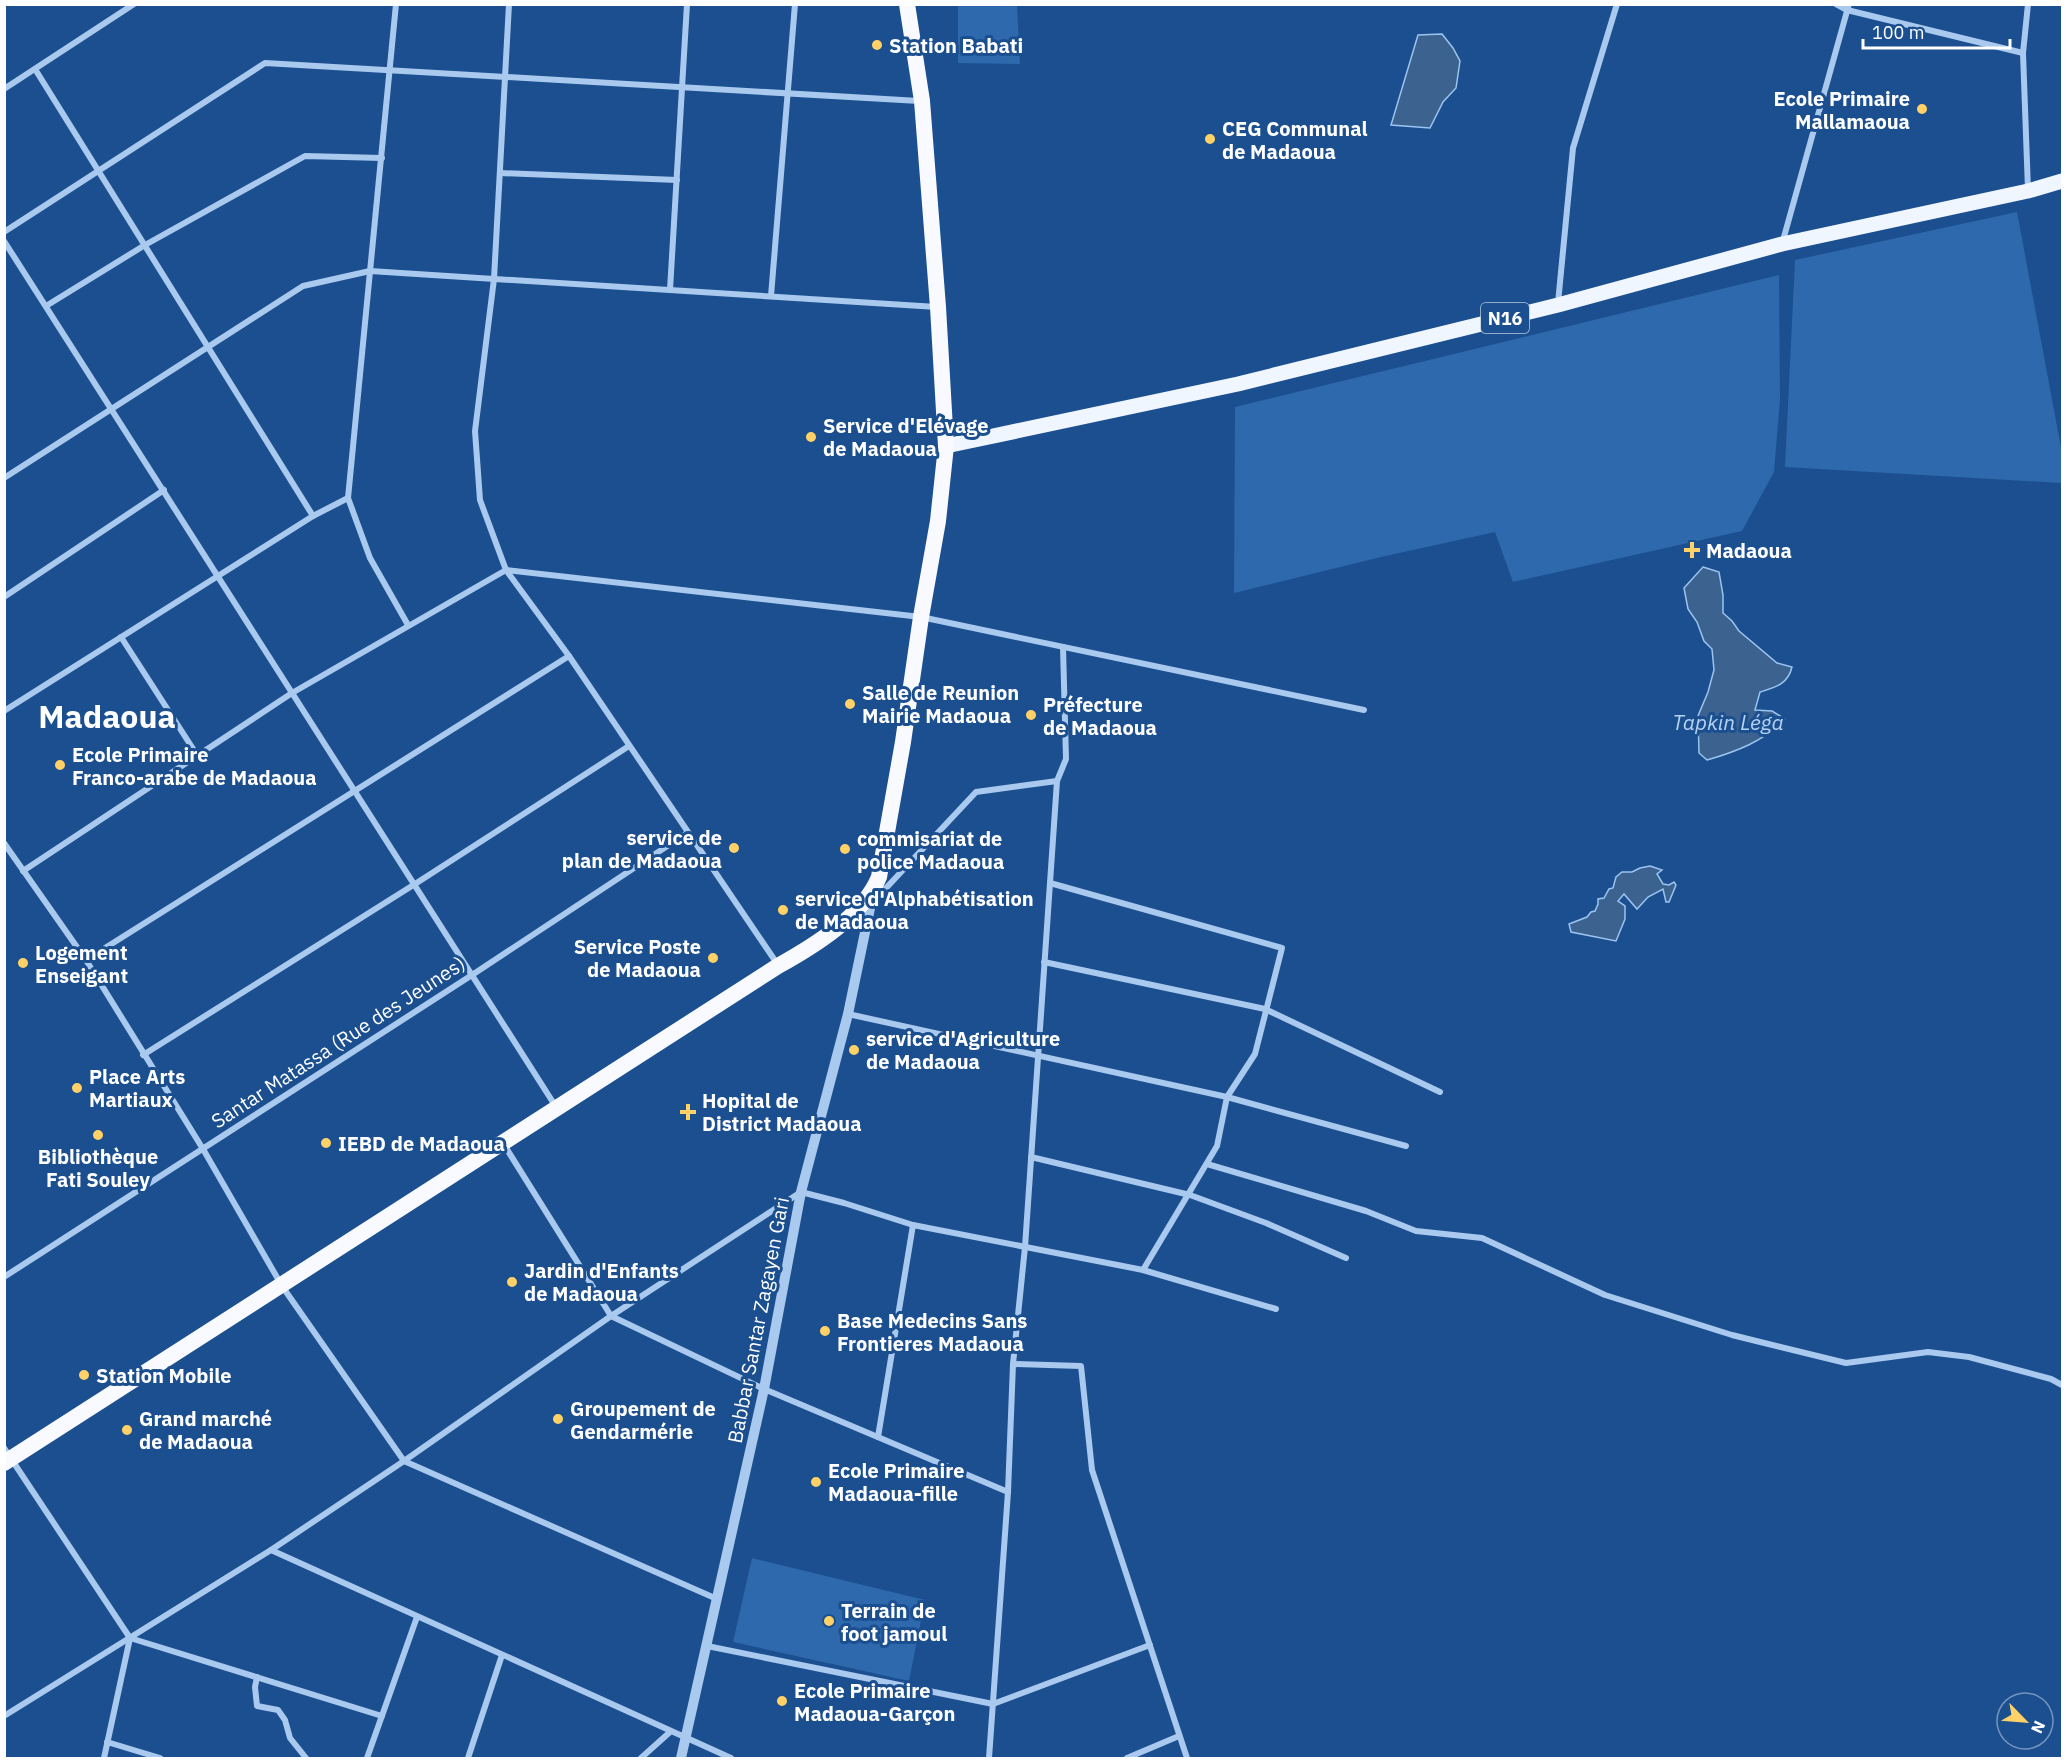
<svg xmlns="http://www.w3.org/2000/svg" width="2067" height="1763" font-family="'IBM Plex Sans',sans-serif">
<rect width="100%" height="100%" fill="#1b4f8f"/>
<!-- green -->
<g fill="#2e69ad">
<polygon points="958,5 1017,5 1020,64 958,63"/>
<polygon points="2017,212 2062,453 2062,483 1785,467 1795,260"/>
<polygon points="1779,275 1780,400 1774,472 1742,531 1513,582 1495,532 1381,557 1234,593 1235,407"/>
<polygon points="752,1558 925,1600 909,1681 733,1642"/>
</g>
<!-- water -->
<g fill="#3c6290" stroke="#9cc4f0" stroke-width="1.5">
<polygon points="1442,34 1453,48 1460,61 1456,88 1443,102 1430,128 1391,125 1418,35"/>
<path d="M 1703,567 L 1719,572 L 1723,595 L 1723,613 L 1732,621 L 1739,631 L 1777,663 L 1792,667 C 1788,684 1776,687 1760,692 L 1755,710 L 1772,711 L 1785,719 C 1765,741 1735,752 1707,760 L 1699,753 L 1698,716 L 1708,692 L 1714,670 L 1712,649 L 1704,641 L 1697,622 L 1688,609 L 1684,588 Z"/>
<polygon points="1650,866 1662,870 1657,874 1663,884 1669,885 1674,882 1676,885 1669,902 1666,902 1663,889 1648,897 1637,909 1624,894 1618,901 1625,906 1625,919 1616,941 1571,932 1569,924 1587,917 1591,912 1595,911 1598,904 1598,899 1604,898 1609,889 1613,888 1616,877 1622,872 1632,872 1640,868"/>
</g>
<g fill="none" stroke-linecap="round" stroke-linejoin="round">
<!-- minor -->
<g stroke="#a9c9ee" stroke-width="6">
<polyline points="396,4 348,498 370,558 408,625"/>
<polyline points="509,4 494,279 475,431 480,500 506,570 569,656 778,965"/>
<polyline points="1836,4 1847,10 2023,53"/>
<polyline points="35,69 313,516"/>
<polyline points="4,89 134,4"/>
<polyline points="500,173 677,180"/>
<polyline points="2028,190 2023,53 2028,4"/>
<polyline points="4,232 265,63 919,101"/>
<polyline points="4,241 556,1107"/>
<polyline points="1782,244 1849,4"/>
<polyline points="670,290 687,4"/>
<polyline points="771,296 795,4"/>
<polyline points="1558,303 1573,148 1617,4"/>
<polyline points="46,306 145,245 305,156 382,158"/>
<polyline points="4,478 303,286 370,271 937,307"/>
<polyline points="4,597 164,490"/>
<polyline points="121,637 197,755"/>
<polyline points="4,711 313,516 348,498"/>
<polyline points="4,843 86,960 203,1149 282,1286 404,1461 717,1599"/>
<polyline points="23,871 292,693 506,570 921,617 1364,710"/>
<polyline points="1050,883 1282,948 1255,1054 1227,1097 1217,1146 1143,1270"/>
<polyline points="873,902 976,792 1057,781"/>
<polyline points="86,960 569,656"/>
<polyline points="1044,962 1265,1009 1440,1092"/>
<polyline points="848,1014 1227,1097 1406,1146"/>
<polyline points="143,1055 415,884 629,746"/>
<polyline points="503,1143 611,1316 764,1389 1008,1492"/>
<polyline points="1031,1157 1190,1195 1266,1223 1346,1258"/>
<polyline points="1207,1164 1366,1211 1416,1231 1482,1238 1605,1295 1732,1335 1846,1363 1928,1352 1969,1357 2051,1379 2062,1385"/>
<polyline points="4,1277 472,975 687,833"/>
<polyline points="1013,1364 1081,1366 1092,1470 1187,1758"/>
<polyline points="878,1437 913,1225"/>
<polyline points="4,1448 130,1638 382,1716"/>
<polyline points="271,1550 731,1758"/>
<polyline points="707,1646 993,1704 1150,1645"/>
<polyline points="257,1677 255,1687 257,1706 278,1710 285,1720 290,1738 306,1758"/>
<polyline points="4,1716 271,1550 404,1461 611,1316 801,1192 844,1203 913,1225 1143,1270 1276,1309"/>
<polyline points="107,1742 160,1758"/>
<polyline points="104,1758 130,1638"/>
<polyline points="367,1758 417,1617"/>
<polyline points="468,1758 502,1655"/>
<polyline points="641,1758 670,1732"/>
<polyline points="989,1758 1008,1492 1013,1364 1025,1247 1057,781 1066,759 1063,647"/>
<polyline points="1127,1758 1179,1736"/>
</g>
<!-- tertiary -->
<polyline stroke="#a9c9ee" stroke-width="10" points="681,1758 764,1389 801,1192 848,1014 874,889"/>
<!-- primary -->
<polyline stroke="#f0f6ff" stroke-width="15" points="946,446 1238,384 1558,305 1782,244 2028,191 2062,181"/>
<!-- trunk -->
<path stroke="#f8faff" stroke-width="16" d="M 4,1463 L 778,966 C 814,946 863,916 879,877 L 903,742 L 921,617 L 938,521 L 946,446 L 938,307 L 922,101 L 907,4"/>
</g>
<!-- markers -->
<g fill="#ffd166" stroke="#1b4f8f" stroke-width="2">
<circle cx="877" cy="45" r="6"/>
<circle cx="1922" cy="109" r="6"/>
<circle cx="1210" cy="139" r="6"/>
<circle cx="811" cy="437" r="6"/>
<path d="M1689 541h6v6h6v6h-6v6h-6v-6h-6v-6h6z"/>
<circle cx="850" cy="704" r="6"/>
<circle cx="1031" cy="715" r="6"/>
<circle cx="60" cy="765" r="6"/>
<circle cx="734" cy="848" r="6"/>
<circle cx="845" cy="849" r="6"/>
<circle cx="783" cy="910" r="6"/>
<circle cx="713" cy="958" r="6"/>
<circle cx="23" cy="963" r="6"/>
<circle cx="854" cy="1050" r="6"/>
<circle cx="77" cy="1088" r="6"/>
<path d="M685 1103h6v6h6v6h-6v6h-6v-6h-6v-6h6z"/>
<circle cx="98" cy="1135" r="6"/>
<circle cx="326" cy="1143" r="6"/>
<circle cx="512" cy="1282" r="6"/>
<circle cx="825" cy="1331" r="6"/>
<circle cx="84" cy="1375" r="6"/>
<circle cx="558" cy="1419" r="6"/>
<circle cx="127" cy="1430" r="6"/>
<circle cx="816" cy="1482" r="6"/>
<circle cx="829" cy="1621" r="6"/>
<circle cx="782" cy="1701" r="6"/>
</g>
<g text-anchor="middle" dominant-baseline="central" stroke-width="6" stroke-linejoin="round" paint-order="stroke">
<!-- shield labels -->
<rect fill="#1b4f8f" stroke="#bbcadd" stroke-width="1.5" x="1481" y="303" width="48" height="30" rx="4.5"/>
<g font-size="18" font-weight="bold" fill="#fff">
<text x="1505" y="318">N16</text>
</g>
<!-- poi labels -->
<g font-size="20" font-weight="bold" fill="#fff" stroke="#1b4f8f" text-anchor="start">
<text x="889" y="45">Station Babati</text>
<text x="1910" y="98" text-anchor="end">Ecole Primaire<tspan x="1910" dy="23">Mallamaoua</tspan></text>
<text x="1222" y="128">CEG Communal<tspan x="1222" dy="23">de Madaoua</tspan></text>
<text x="823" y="425">Service d'Elévage<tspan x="823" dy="23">de Madaoua</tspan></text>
<text x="1706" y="550">Madaoua</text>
<text x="862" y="692">Salle de Reunion<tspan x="862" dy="23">Mairie Madaoua</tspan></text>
<text x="1043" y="704">Préfecture<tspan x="1043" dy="23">de Madaoua</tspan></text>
<text x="72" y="754">Ecole Primaire<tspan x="72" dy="23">Franco-arabe de Madaoua</tspan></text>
<text x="722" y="837" text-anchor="end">service de<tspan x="722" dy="23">plan de Madaoua</tspan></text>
<text x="857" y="838">commisariat de<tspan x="857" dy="23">police Madaoua</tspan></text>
<text x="795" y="898">service d'Alphabétisation<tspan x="795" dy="23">de Madaoua</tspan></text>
<text x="701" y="946" text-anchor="end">Service Poste<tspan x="701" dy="23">de Madaoua</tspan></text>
<text x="35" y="952">Logement<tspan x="35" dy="23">Enseigant</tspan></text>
<text x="866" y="1038">service d'Agriculture<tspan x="866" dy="23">de Madaoua</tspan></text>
<text x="89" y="1076">Place Arts<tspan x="89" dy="23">Martiaux</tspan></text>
<text x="702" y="1100">Hopital de<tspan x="702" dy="23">District Madaoua</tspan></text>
<text x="338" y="1143">IEBD de Madaoua</text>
<text x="98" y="1156" text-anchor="middle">Bibliothèque<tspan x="98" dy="23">Fati Souley</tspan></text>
<text x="524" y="1270">Jardin d'Enfants<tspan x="524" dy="23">de Madaoua</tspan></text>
<text x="837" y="1320">Base Medecins Sans<tspan x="837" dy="23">Frontieres Madaoua</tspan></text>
<text x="96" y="1375">Station Mobile</text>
<text x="570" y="1408">Groupement de<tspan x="570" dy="23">Gendarmérie</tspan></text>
<text x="139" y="1418">Grand marché<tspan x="139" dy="23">de Madaoua</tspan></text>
<text x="828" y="1470">Ecole Primaire<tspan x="828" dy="23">Madaoua-fille</tspan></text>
<text x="841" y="1610">Terrain de<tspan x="841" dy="23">foot jamoul</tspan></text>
<text x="794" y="1690">Ecole Primaire<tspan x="794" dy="23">Madaoua-Garçon</tspan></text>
</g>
<!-- street labels -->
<g font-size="20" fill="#fff" stroke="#1b4f8f">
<text transform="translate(338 1042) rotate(-33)">Santar Matassa (Rue des Jeunes)</text>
<text transform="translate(758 1320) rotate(-79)">Babbar Santar Zagayen Gari</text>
</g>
<!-- water labels -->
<g font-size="21" font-style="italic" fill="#b5d3f5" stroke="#1b4f8f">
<text x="1728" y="722">Tapkin Léga</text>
</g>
<!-- town labels -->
<g font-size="32" font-weight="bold" fill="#fff" stroke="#1b4f8f">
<text x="107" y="716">Madaoua</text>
</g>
</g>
<!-- border -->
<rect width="2067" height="1763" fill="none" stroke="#ffffff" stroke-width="12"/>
<!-- north arrow -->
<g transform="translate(2025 1721) rotate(115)"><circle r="28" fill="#1b4f8f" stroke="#7695bc" stroke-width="1.5"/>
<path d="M0-4.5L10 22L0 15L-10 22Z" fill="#ffd166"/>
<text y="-9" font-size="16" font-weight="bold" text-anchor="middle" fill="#ffffff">N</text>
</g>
<!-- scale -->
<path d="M1863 39v9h147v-9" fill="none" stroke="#ffffff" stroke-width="3"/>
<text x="1872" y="39" font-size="18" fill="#ffffff" stroke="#1b4f8f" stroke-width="4.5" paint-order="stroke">100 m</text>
</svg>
